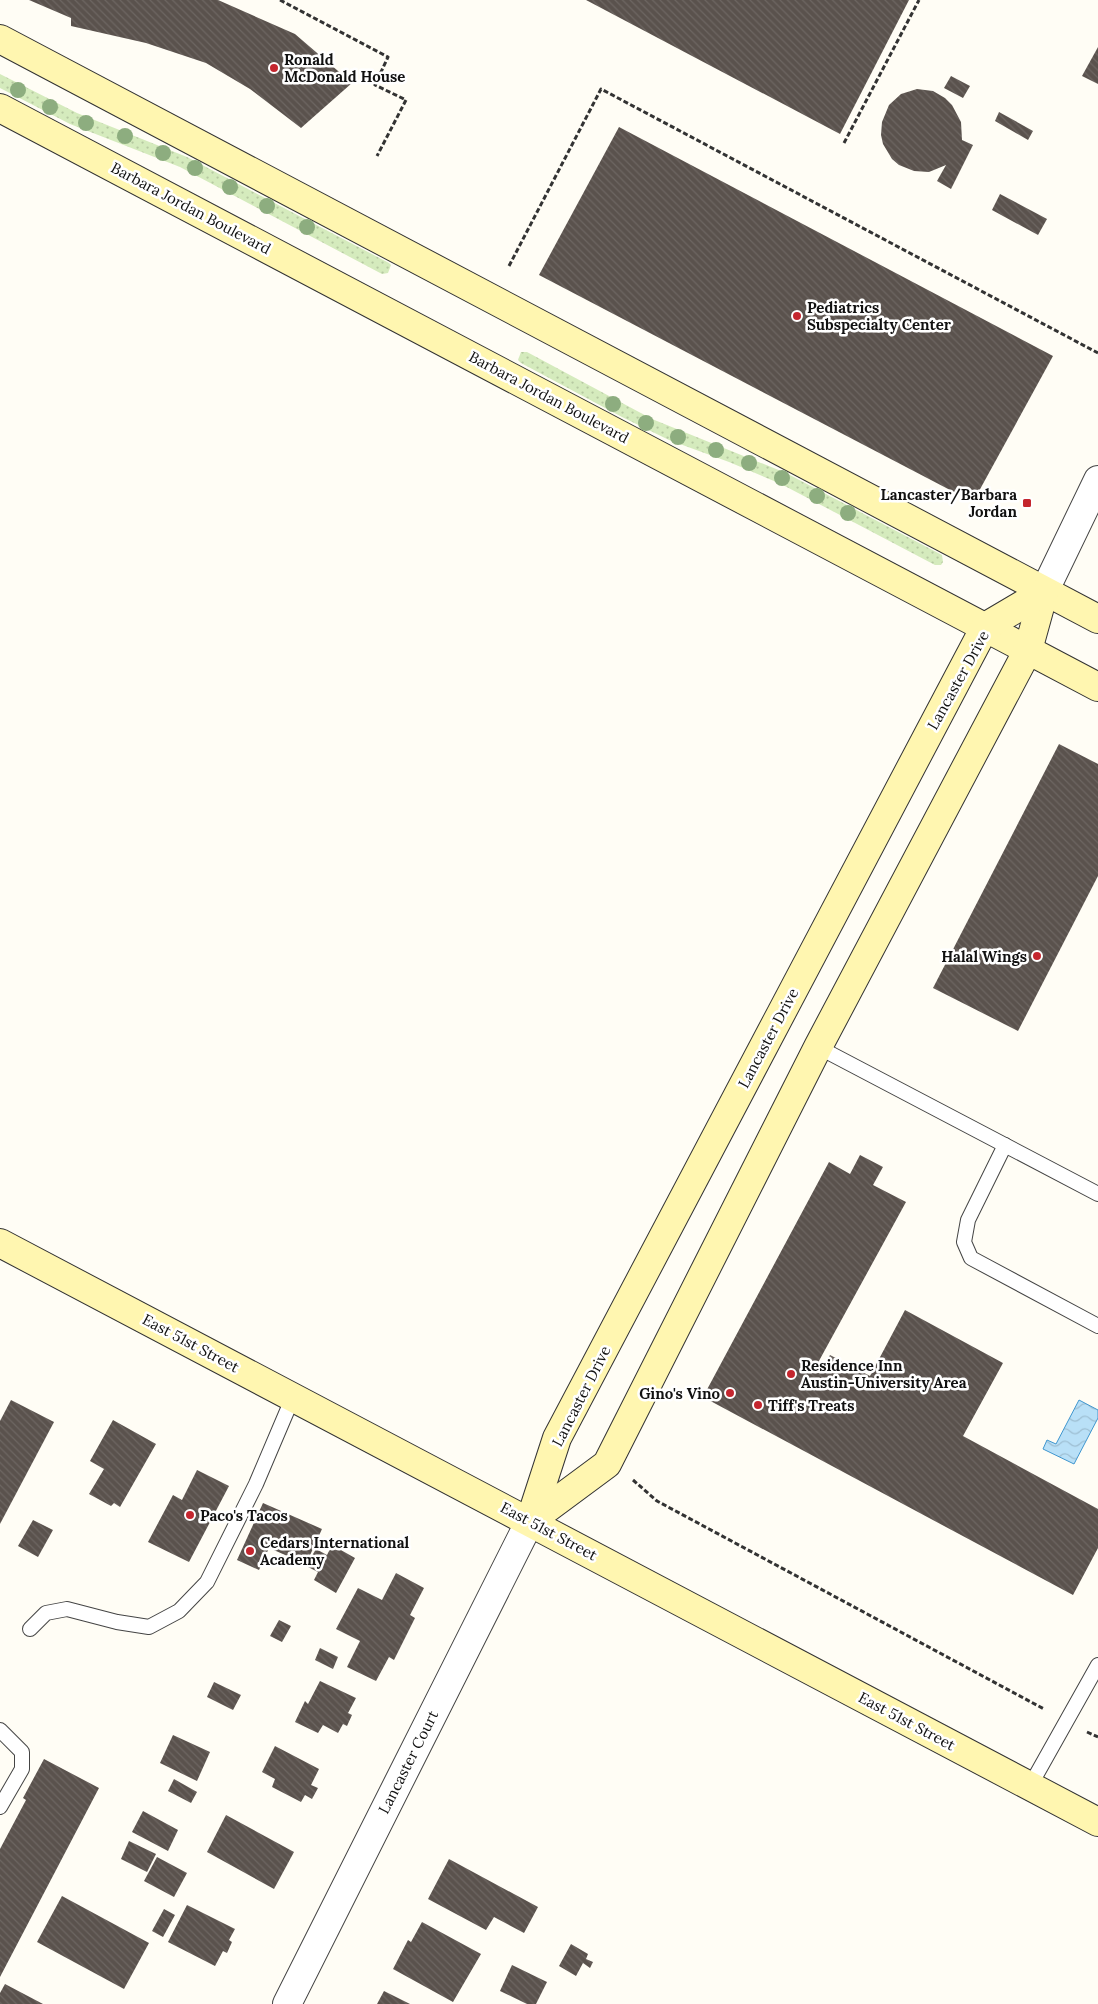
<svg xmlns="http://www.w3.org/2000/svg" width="1098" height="2004" font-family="Lora,serif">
<defs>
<pattern id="grass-dots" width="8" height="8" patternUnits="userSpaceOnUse" patternTransform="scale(1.25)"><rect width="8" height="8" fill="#d5ebbd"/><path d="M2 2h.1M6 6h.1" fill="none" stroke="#b6c8a1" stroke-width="1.8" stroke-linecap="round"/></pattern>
<pattern id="water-waves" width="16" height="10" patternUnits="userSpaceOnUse" patternTransform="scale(1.25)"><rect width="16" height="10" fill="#b9e0f7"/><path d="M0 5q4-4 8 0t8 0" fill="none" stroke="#9ebfd3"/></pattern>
<pattern id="building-back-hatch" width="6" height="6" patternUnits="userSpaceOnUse" patternTransform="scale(1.25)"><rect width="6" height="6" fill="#5a524d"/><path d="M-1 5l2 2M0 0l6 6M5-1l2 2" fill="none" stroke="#6d6662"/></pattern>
</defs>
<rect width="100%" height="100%" fill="#fffdf5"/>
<!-- grass -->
<g fill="url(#grass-dots)">
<polygon points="0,74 77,113 187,157 389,263 391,265 388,273 382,274 180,167 70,124 0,88"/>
<polygon points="521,352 527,352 652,419 786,473 942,555 943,562 941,565 935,565 781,484 729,462 669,440 622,417 521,363 518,360"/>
</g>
<!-- water -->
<polygon fill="url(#water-waves)" stroke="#3f96cf" points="1079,1400 1098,1410 1098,1418 1074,1464 1043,1449 1047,1440 1056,1444"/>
<!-- building -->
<g fill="url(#building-back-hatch)">
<polygon points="29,0 218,0 295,34 352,83 301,128 250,89 206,63 146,43 71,26 71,18"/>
<polygon points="586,0 909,0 840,134"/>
<polygon points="1098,47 1098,84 1082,76"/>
<polygon points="951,76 970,86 963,98 944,88"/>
<polygon points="917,89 933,91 945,98 952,105 961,122 962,140 973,145 951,189 937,181 946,165 929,172 914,171 899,165 892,159 883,144 881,135 882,122 889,105 901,94"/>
<polygon points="999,112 1033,131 1028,140 995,121"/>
<polygon points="619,127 1053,356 973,502 539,275"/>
<polygon points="1000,194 1047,219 1038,235 992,210"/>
<polygon points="1059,744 1098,764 1098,876 1018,1031 933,988"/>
<polygon points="860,1155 883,1167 873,1185 906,1202 814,1370 820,1373 830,1355 870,1376 905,1310 1003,1363 963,1436 1098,1509 1098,1548 1073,1595 703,1397 829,1162 850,1174"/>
<polygon points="11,1400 54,1422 0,1524 0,1421"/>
<polygon points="113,1420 156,1444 120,1507 114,1503 111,1506 89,1494 104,1469 90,1461"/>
<polygon points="197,1470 229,1486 189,1562 148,1542 173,1495 182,1500"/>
<polygon points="263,1503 322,1529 306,1564 269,1548 259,1570 237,1560"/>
<polygon points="33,1520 53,1530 38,1557 18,1546"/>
<polygon points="332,1545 355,1558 336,1593 314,1580 318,1572 306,1566 316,1549 327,1555"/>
<polygon points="396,1573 424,1588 410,1615 415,1618 394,1660 389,1657 376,1681 347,1667 360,1641 336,1629 358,1588 382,1600"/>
<polygon points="279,1620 291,1626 282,1642 270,1636"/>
<polygon points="320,1648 338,1657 333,1669 315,1660"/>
<polygon points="320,1681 356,1698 348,1713 352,1715 347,1726 343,1724 338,1733 323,1725 318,1733 295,1722 305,1701 308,1704"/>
<polygon points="214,1682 241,1695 233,1710 207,1697"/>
<polygon points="173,1735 210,1752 197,1781 160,1763"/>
<polygon points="275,1746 319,1769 311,1785 318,1788 312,1799 305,1795 301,1802 272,1787 275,1779 262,1772"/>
<polygon points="44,1759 99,1788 0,1977 0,1849 26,1800 23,1798"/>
<polygon points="174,1779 197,1792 191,1803 168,1791"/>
<polygon points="143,1811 178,1830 168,1851 132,1832"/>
<polygon points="226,1815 294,1852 274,1889 207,1852"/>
<polygon points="129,1841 156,1854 147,1872 121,1859"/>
<polygon points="157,1857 187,1873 174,1897 144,1881"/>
<polygon points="449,1859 538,1907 524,1933 494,1917 486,1930 428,1899"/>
<polygon points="62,1896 149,1943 124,1989 37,1942"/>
<polygon points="187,1905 235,1929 229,1940 232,1942 227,1953 223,1951 215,1966 168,1942"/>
<polygon points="164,1909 175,1915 163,1937 152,1931"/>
<polygon points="422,1922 481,1954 453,2002 393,1969 408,1940 411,1942"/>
<polygon points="571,1944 588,1954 586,1959 593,1962 590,1968 583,1963 576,1976 559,1966"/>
<polygon points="512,1965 547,1982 536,2004 527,2004 500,1991"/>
<polygon points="5,1984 43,2004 0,2004 0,1993"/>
<polygon points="384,1991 410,2004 377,2004"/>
</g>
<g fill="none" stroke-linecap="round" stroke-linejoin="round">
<!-- lane casing -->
<g stroke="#444" stroke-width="16">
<g id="lane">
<polyline points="818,1047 1098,1194"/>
<polyline points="1005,1145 968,1220 964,1242 971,1258 1098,1326"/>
<polyline points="30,1629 46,1613 67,1609 117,1622 149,1627 179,1611 207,1582 256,1484 293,1397"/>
<polyline points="0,1730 22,1752 22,1769 0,1807"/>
<polyline points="1030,1786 1098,1665"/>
</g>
</g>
<!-- street casing -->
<g stroke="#444" stroke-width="30">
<g id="street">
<polyline points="1044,592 1098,480"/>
<polyline points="287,2004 530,1521"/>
</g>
</g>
<!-- secondary casing -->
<g stroke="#333" stroke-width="30">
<g id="secondary">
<polyline points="0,39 1098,619"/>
<polyline points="0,108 1098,687"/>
<polyline points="0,1243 1098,1822"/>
<polyline points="530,1521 607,1464 818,1047 1028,650 1044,592"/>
<polyline points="530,1521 557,1438 985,627 1044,592"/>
</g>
</g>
<!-- path -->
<g stroke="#333" stroke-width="3" stroke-dasharray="5 2.5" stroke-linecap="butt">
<polyline points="280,0 388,57 375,85 406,100 377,156"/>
<polyline points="844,143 919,0"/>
<polyline points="509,266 601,89 1098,353"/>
<polyline points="633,1480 657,1501 1044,1709"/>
<polyline points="1087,1732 1098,1737"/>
</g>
<!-- lane -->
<use href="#lane" stroke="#fff" stroke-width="14"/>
<!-- street -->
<use href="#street" stroke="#fff" stroke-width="28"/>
<!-- secondary -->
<use href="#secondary" stroke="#fff6b0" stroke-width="28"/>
</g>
<!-- trees -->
<g fill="#8dad7f">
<circle cx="18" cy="90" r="8"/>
<circle cx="50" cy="107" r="8"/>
<circle cx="86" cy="123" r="8"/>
<circle cx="125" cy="136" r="8"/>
<circle cx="163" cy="153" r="8"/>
<circle cx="195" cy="168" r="8"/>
<circle cx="230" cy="187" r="8"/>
<circle cx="267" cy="206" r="8"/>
<circle cx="307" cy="227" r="8"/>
<circle cx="613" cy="404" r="8"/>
<circle cx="646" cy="423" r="8"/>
<circle cx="678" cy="437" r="8"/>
<circle cx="716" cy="450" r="8"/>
<circle cx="749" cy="463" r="8"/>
<circle cx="782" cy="478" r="8"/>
<circle cx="817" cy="496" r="8"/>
<circle cx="848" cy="513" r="8"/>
</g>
<!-- markers -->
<g fill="#c4262e" stroke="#fff" stroke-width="2">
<circle cx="274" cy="68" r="5"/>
<circle cx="797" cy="316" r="5"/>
<rect x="1022" y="498" width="10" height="10" rx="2.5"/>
<circle cx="1037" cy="956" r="5"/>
<circle cx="791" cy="1374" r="5"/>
<circle cx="730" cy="1393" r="5"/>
<circle cx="758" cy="1405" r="5"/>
<circle cx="190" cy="1515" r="5"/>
<circle cx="250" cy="1551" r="5"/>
</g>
<g text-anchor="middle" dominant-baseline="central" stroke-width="5" stroke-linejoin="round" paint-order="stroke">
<!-- poi labels -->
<g font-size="15" font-weight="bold" fill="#111" stroke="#fff" text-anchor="start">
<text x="284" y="59">Ronald<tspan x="284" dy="17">McDonald House</tspan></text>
<text x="807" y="307">Pediatrics<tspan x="807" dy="17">Subspecialty Center</tspan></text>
<text x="1017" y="494" text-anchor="end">Lancaster/Barbara<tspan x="1017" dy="17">Jordan</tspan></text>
<text x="1027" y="956" text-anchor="end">Halal Wings</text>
<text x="801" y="1365">Residence Inn<tspan x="801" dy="17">Austin-University Area</tspan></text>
<text x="720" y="1393" text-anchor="end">Gino's Vino</text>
<text x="768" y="1405">Tiff's Treats</text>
<text x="200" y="1515">Paco's Tacos</text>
<text x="260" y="1542">Cedars International<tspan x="260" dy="17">Academy</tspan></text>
</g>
<!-- street labels -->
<g font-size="15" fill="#111" stroke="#fff">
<text transform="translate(191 208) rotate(28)">Barbara Jordan Boulevard</text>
<text transform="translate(549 397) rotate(28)">Barbara Jordan Boulevard</text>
<text transform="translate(958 680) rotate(-61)">Lancaster Drive</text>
<text transform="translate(768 1038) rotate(-62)">Lancaster Drive</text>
<text transform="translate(191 1343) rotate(28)">East 51st Street</text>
<text transform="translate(581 1396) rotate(-63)">Lancaster Drive</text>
<text transform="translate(549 1531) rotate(28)">East 51st Street</text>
<text transform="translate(907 1721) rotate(28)">East 51st Street</text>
<text transform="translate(408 1762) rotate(-63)">Lancaster Court</text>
</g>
</g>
</svg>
